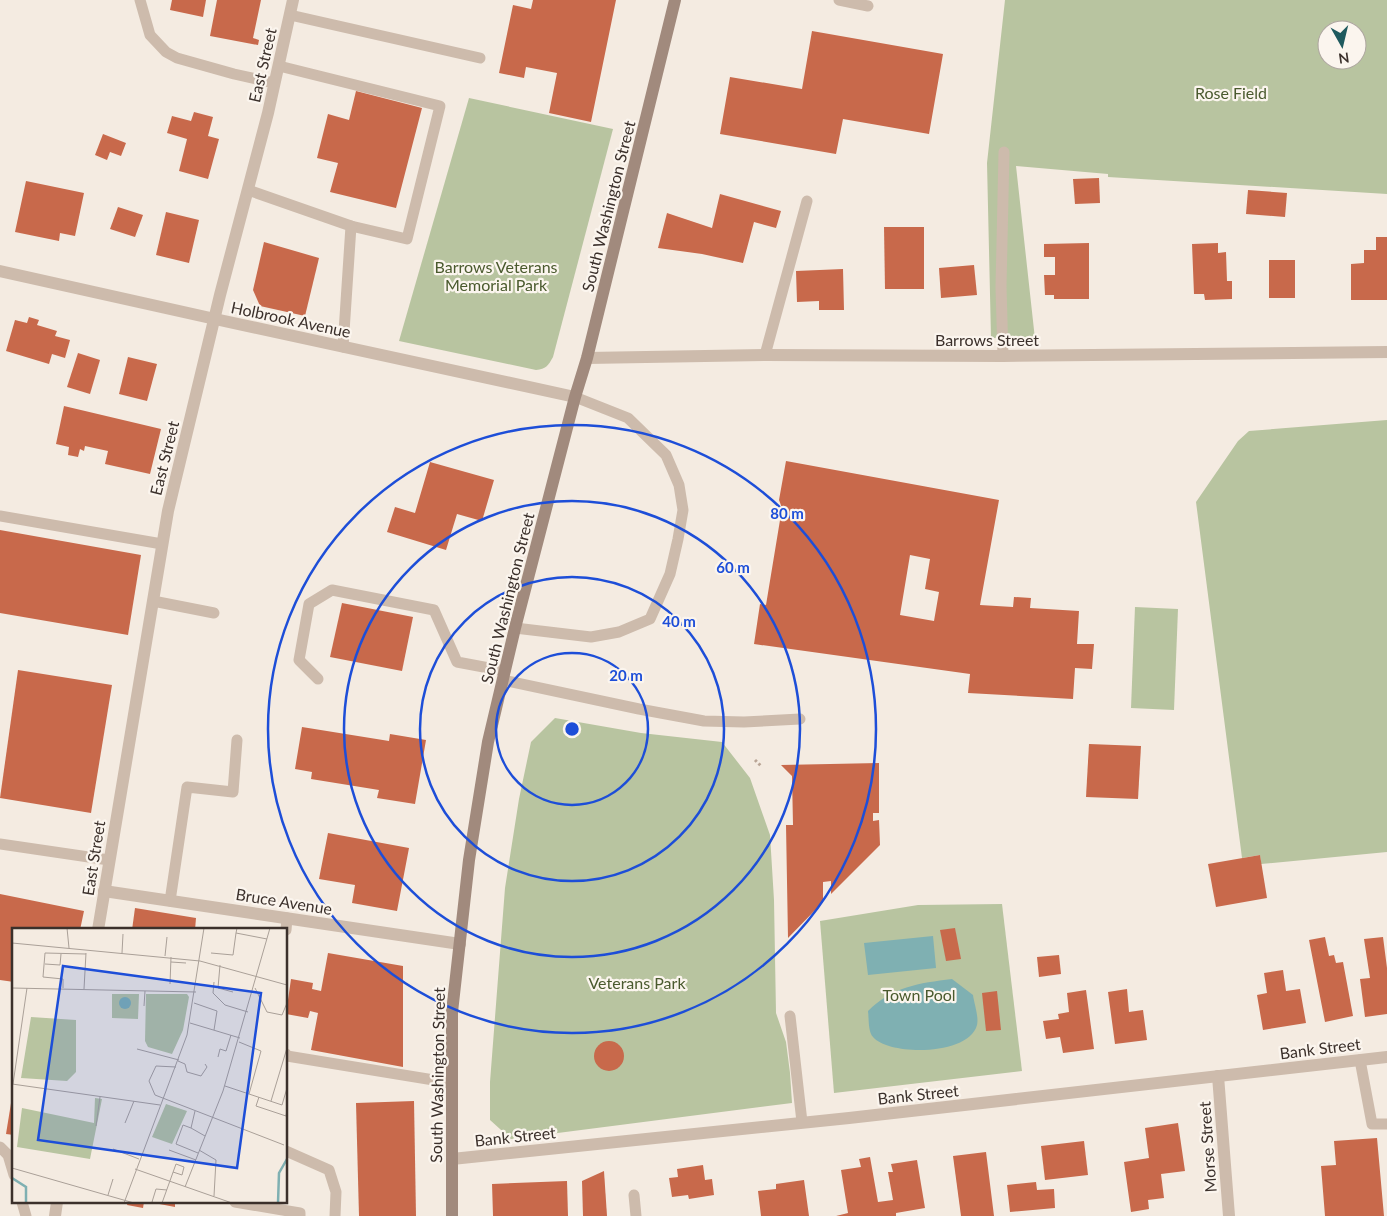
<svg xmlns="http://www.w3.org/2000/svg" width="1387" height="1216" font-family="Lato,sans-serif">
<rect width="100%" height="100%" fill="#f4ebe1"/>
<!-- green -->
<g fill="#b8c4a0" fill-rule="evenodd">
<path d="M 1005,0 L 1387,0 L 1387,194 L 1108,177 L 1108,174 L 1016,166 L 1035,339 L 991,338 L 987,163 ZM 1327,30 L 1357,30 L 1357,60 L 1327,60 Z"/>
<path d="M 469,98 L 613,129 L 553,357 C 548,366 546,369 536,370 L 399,341 Z"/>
<polygon points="1387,420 1387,852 1261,864 1260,855 1242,858 1196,502 1238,441 1249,431"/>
<polygon points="1135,607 1178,609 1174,710 1131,708"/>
<polygon points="555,718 641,733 722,742 750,778 770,835 774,900 776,1013 786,1042 790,1073 792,1103 511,1139 490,1120 490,1082 505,888 519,799 531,742"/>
<polygon points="1002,904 1022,1071 834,1093 820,921 918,905"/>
</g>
<!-- water -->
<g fill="#7fb0b2">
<polygon points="933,936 936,968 868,975 864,943"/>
<path d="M 952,979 L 973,995 C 974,1003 979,1017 977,1025 C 969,1056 889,1056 873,1037 C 868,1032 869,1019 868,1011 C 892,987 919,983 952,979 Z"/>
</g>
<!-- building -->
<g fill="#c8694b" fill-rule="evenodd">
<polygon points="172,0 206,0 203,17 170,10"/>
<polygon points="217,0 261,0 253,38 259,40 258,45 210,36"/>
<polygon points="533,0 616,0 591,122 549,113 557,73 526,67 524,78 499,73 513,5 531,9"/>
<polygon points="812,31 943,54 929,134 843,119 836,154 720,134 730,77 802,89"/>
<polygon points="356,91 422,108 396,208 330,192 338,163 317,158 328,114 349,120"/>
<polygon points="194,112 213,117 208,136 219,139 208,179 179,171 187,139 167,133 172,116 191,121"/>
<polygon points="103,134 126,143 121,156 110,152 107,160 95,155"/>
<polygon points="1099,178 1100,203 1075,204 1073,179"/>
<polygon points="26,181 84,193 75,236 60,233 59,241 15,232"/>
<polygon points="1248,190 1287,193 1285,217 1246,214"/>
<polygon points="720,194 781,211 776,228 754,222 743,263 702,254 658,248 667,213 712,228"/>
<polygon points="118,207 143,215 135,237 110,229"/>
<polygon points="166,212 199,220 189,263 156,255"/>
<polygon points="884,227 924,227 924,289 885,289"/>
<polygon points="1376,237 1387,237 1387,300 1351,300 1351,264 1364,263 1364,250 1376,250"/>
<polygon points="264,242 319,258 305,316 260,306 253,290"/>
<polygon points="1089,243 1089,299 1054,299 1054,295 1045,295 1044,275 1055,275 1055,257 1044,257 1044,244"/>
<polygon points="1218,243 1218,253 1226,252 1227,281 1232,281 1232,299 1205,300 1204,294 1194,294 1192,244"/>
<rect x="1269" y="260" width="26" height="38"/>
<polygon points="974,265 977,295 941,298 939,268"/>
<polygon points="843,269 844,310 819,310 819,301 797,302 796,271"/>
<polygon points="29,317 39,320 37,325 57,331 55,336 70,340 65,358 52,354 49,364 6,351 15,320 27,323"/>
<polygon points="78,353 100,360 90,394 67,387"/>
<polygon points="128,357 157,364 147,401 119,394"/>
<polygon points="64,406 161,429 150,474 105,464 108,451 85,446 84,451 80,449 78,457 68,455 69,447 56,444"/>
<path d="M 786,461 L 999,500 L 980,605 L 1013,607 L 1014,597 L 1031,598 L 1030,608 L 1079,611 L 1077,644 L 1094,644 L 1092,669 L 1075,668 L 1073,699 L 968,693 L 970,674 L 754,644 L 760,604 L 766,605 L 782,508 L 779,500 ZM 910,555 L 930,559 L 925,589 L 939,592 L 934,621 L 900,615 Z"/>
<polygon points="430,462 494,480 482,521 457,514 446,550 387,532 395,507 415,513"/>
<polygon points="0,530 141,555 128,635 0,613"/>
<polygon points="342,603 413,617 402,671 330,657"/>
<polygon points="18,670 112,685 91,813 0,798"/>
<polygon points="302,727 389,741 390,734 426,740 415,804 377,798 379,790 311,779 312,772 295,769"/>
<polygon points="1089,744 1141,746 1138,799 1086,797"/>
<polygon points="879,763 879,813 873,813 873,821 879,820 880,845 831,894 831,881 823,882 823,902 788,938 786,825 793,825 792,776 781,765"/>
<polygon points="328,833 409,848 397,911 352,903 355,885 319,879"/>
<polygon points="1260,855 1267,898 1216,907 1208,864"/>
<polygon points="0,894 84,911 80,930 14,930 14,982 0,980"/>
<polygon points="135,908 196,918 195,930 132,930"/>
<polygon points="955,928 961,959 946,961 940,930"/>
<polygon points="1325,937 1329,956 1334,955 1336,963 1343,962 1353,1016 1325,1022 1309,940"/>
<polygon points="1383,937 1387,968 1387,1014 1365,1017 1360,979 1370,978 1364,939"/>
<polygon points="328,953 403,966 403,1067 311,1050 318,1013 310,1011 308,1018 286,1014 291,979 313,983 312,989 321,991"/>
<polygon points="1059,955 1061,974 1039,977 1037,957"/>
<polygon points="1283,970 1286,991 1300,989 1306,1023 1263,1030 1257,995 1267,993 1264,973"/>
<polygon points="1127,989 1129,1012 1143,1010 1147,1040 1115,1044 1108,992"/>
<polygon points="1086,990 1094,1049 1063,1053 1060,1037 1046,1039 1043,1021 1059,1019 1058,1014 1069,1012 1067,993"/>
<polygon points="997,991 1001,1030 986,1031 982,993"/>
<circle cx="609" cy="1056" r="15"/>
<polygon points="12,1097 14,1097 14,1135 6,1134"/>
<polygon points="414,1101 416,1216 359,1216 356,1103"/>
<polygon points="1178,1123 1185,1171 1161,1174 1164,1198 1148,1200 1149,1209 1131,1212 1124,1162 1149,1158 1145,1128"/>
<polygon points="1377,1138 1384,1216 1325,1216 1321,1166 1336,1165 1334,1141"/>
<polygon points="1084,1141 1088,1175 1045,1180 1041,1146"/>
<polygon points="986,1152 994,1216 961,1216 953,1156"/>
<polygon points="870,1157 878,1202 893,1200 888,1172 893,1172 891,1164 917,1160 925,1208 896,1213 896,1216 836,1216 848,1213 841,1170 861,1167 859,1159"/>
<polygon points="703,1165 705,1180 712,1179 714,1195 689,1199 688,1195 672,1197 669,1178 678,1177 677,1169"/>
<polygon points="604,1171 607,1216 583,1216 582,1181"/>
<polygon points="804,1180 809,1216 761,1216 758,1191 776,1189 776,1184"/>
<polygon points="567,1181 568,1216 493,1216 492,1184"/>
<polygon points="1036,1182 1037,1190 1054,1189 1055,1208 1010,1212 1007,1185"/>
<polygon points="128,1202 144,1202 143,1208 127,1205"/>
<polygon points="149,1202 175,1202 175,1207"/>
</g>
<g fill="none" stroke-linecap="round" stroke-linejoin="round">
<!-- path -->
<polyline stroke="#b9a596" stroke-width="3" stroke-dasharray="2.5 2.5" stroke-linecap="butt" points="755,760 762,767"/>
<!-- service -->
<g stroke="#cdbbac" stroke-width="11">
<polyline points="140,0 150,35 166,52 177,58 234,74 274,83"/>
<polyline points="839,0 868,6"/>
<polyline points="290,15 480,58"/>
<polyline points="279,66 440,106 407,239 351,226"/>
<polyline points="248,190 351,226 343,347"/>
<polyline points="765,355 807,201"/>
<polyline points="1003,356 1001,287 1004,152"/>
<polyline points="0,516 162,544"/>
<polyline points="153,601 214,613"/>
<polyline points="515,628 591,637 619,632 650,619 670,574 678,539 683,510 679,485 666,455 628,418 575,397"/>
<polyline points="318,679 299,660 309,604 332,590 434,610 457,662 505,671"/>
<polyline points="503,680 639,709 704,721 744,722 800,719"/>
<polyline points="0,844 109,860"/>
<polyline points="170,901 187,787 233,792 237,740"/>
<polyline points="286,930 287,918"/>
<polyline points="790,1016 802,1122"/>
<polyline points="286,1054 287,1056 452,1083"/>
<polyline points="1360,1060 1372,1124 1387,1124"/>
<polyline points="0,1147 8,1155 14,1175"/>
<polyline points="286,1151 329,1170 336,1192 335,1216"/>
<polyline points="634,1195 636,1216"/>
<polyline points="22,1202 26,1216"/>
<polyline points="235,1202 300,1213 300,1216"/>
</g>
<!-- minor -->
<g stroke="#cdbbac" stroke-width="12">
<polyline points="0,271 215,319 575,397"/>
<polyline points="587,358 765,355 1003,356 1387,352"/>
<polyline points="104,891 460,944"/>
<polyline points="98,930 168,511 220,295 268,113 293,0"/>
<polyline points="1218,1076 1229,1216"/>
<polyline points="452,1159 849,1118 1387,1057"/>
<polyline points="55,1216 57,1202"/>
</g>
<!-- secondary -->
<polyline stroke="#a18a7d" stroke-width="12" points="452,1216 452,1012 469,860 488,742 515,628 575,397 587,358 675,0"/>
</g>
<!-- distance rings -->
<g fill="none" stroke="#1d4ed8" stroke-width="2.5">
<circle cx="572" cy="729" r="76"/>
<circle cx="572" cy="729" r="152"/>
<circle cx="572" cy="729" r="228"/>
<circle cx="572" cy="729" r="304"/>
</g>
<g text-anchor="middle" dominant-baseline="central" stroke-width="4.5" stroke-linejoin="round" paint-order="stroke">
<!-- street labels -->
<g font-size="16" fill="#3b302b" stroke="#fbf5ee">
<text transform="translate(262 65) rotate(-77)">East Street</text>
<text transform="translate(608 206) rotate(-76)">South Washington Street</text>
<text transform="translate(291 319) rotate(12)">Holbrook Avenue</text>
<text x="987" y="339">Barrows Street</text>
<text transform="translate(164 458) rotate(-76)">East Street</text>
<text transform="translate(507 598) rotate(-76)">South Washington Street</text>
<text transform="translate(93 858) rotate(-81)">East Street</text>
<text transform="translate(284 901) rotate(9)">Bruce Avenue</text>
<text transform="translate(1320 1048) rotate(-7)">Bank Street</text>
<text transform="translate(437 1075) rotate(-89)">South Washington Street</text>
<text transform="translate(918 1094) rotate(-6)">Bank Street</text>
<text transform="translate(515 1136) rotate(-6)">Bank Street</text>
<text transform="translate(1207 1147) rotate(-94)">Morse Street</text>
</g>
<!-- park labels -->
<g font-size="16" fill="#4a5a2e" stroke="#fbf5ee">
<text x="1231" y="92">Rose Field</text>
<text x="496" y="266">Barrows Veterans<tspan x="496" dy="18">Memorial Park</tspan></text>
<text x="637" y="982">Veterans Park</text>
<text x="919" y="994">Town Pool</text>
</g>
</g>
<!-- overview -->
<g transform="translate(12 928)">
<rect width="275" height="275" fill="#f4ebe1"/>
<path d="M 100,66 L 127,66 L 126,91 L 100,90 ZM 134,66 L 175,66 L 177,69 L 171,102 L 160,126 L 136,119 L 133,113 ZM 19,89 L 64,92 L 64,144 L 55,153 L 9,150 ZM 83,170 L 90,171 L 78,231 L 5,219 L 10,180 L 82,195 ZM 154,176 L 175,183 L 160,216 L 140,209 Z" fill="#b8c4a0"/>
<path d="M107 75a6 6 0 1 1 12 0a6 6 0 1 1-12 0Z" fill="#7fb0b2"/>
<path fill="none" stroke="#7fb0b2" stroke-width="2.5" d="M 0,250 L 14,259 L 14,275M 266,275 L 267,245 L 275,231"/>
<path fill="none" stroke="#aaa098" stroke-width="1" d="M 55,0 L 57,20M 225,0 L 224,5 L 255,11M 0,15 L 188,33M 110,25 L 111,6M 199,25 L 221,27 L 224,5M 153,28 L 155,9M 188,33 L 275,57M 159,34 L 174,35M 33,36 L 48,37 L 49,26M 208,37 L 206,60 L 221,64M 202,54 L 201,65 L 213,77 L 236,84M 158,56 L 159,29M 0,60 L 184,64M 51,60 L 51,51 L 31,49 L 33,25 L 74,26M 243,60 L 255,84 L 270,87 L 275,75M 72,61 L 74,25M 182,75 L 205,83 L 202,102M 132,78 L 133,63M 178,95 L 228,110M 227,114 L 249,123 L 237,166M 125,121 L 167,132M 206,129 L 208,121 L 214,123 L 219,107M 166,133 L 173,136 L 175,144 L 189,148 L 195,139 L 193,136M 164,139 L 144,138 L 137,153 L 143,167 L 272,217M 0,156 L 148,177M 1,156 L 15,60M 213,158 L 270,177 L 275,160M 247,169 L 244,178 L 274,188 L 275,182M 259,173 L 275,120M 183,183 L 179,200 L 193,208M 113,195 L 122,173M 84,198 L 88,169M 179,200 L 171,197 L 164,216 L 186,225M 101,221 L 127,231M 157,222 L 184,232M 187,222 L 204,232 L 202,268M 0,240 L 122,275M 123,241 L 220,275M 173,259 L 211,163 L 258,0M 96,267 L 101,251M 112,275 L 175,107 L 192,0M 143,275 L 140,274 L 144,261 L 155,262M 150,275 L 164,236 L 172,239 L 170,247 L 161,244"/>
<path fill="#1d4ed8" fill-opacity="0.15" stroke="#1d4ed8" stroke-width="2.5" d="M 51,38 L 249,65 L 225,240 L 26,212 Z"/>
<rect width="275" height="275" fill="none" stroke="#3b302b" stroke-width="2.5"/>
</g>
<circle cx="572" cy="729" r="8" fill="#1d4ed8" stroke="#fbf5ee" stroke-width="2.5"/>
<g font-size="15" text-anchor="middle" font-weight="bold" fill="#1d4ed8" stroke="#fbf5ee" stroke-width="4.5" stroke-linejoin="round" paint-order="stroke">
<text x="787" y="519">80 m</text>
<text x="733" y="573">60 m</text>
<text x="679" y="627">40 m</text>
<text x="626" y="681">20 m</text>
</g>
<!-- north arrow -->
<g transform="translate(1342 45) rotate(172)"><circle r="24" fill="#fbf5ee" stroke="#aea6a0"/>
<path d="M0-4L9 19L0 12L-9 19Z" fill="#1f5a5e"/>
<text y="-8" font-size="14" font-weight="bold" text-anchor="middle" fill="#3b302b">N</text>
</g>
</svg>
